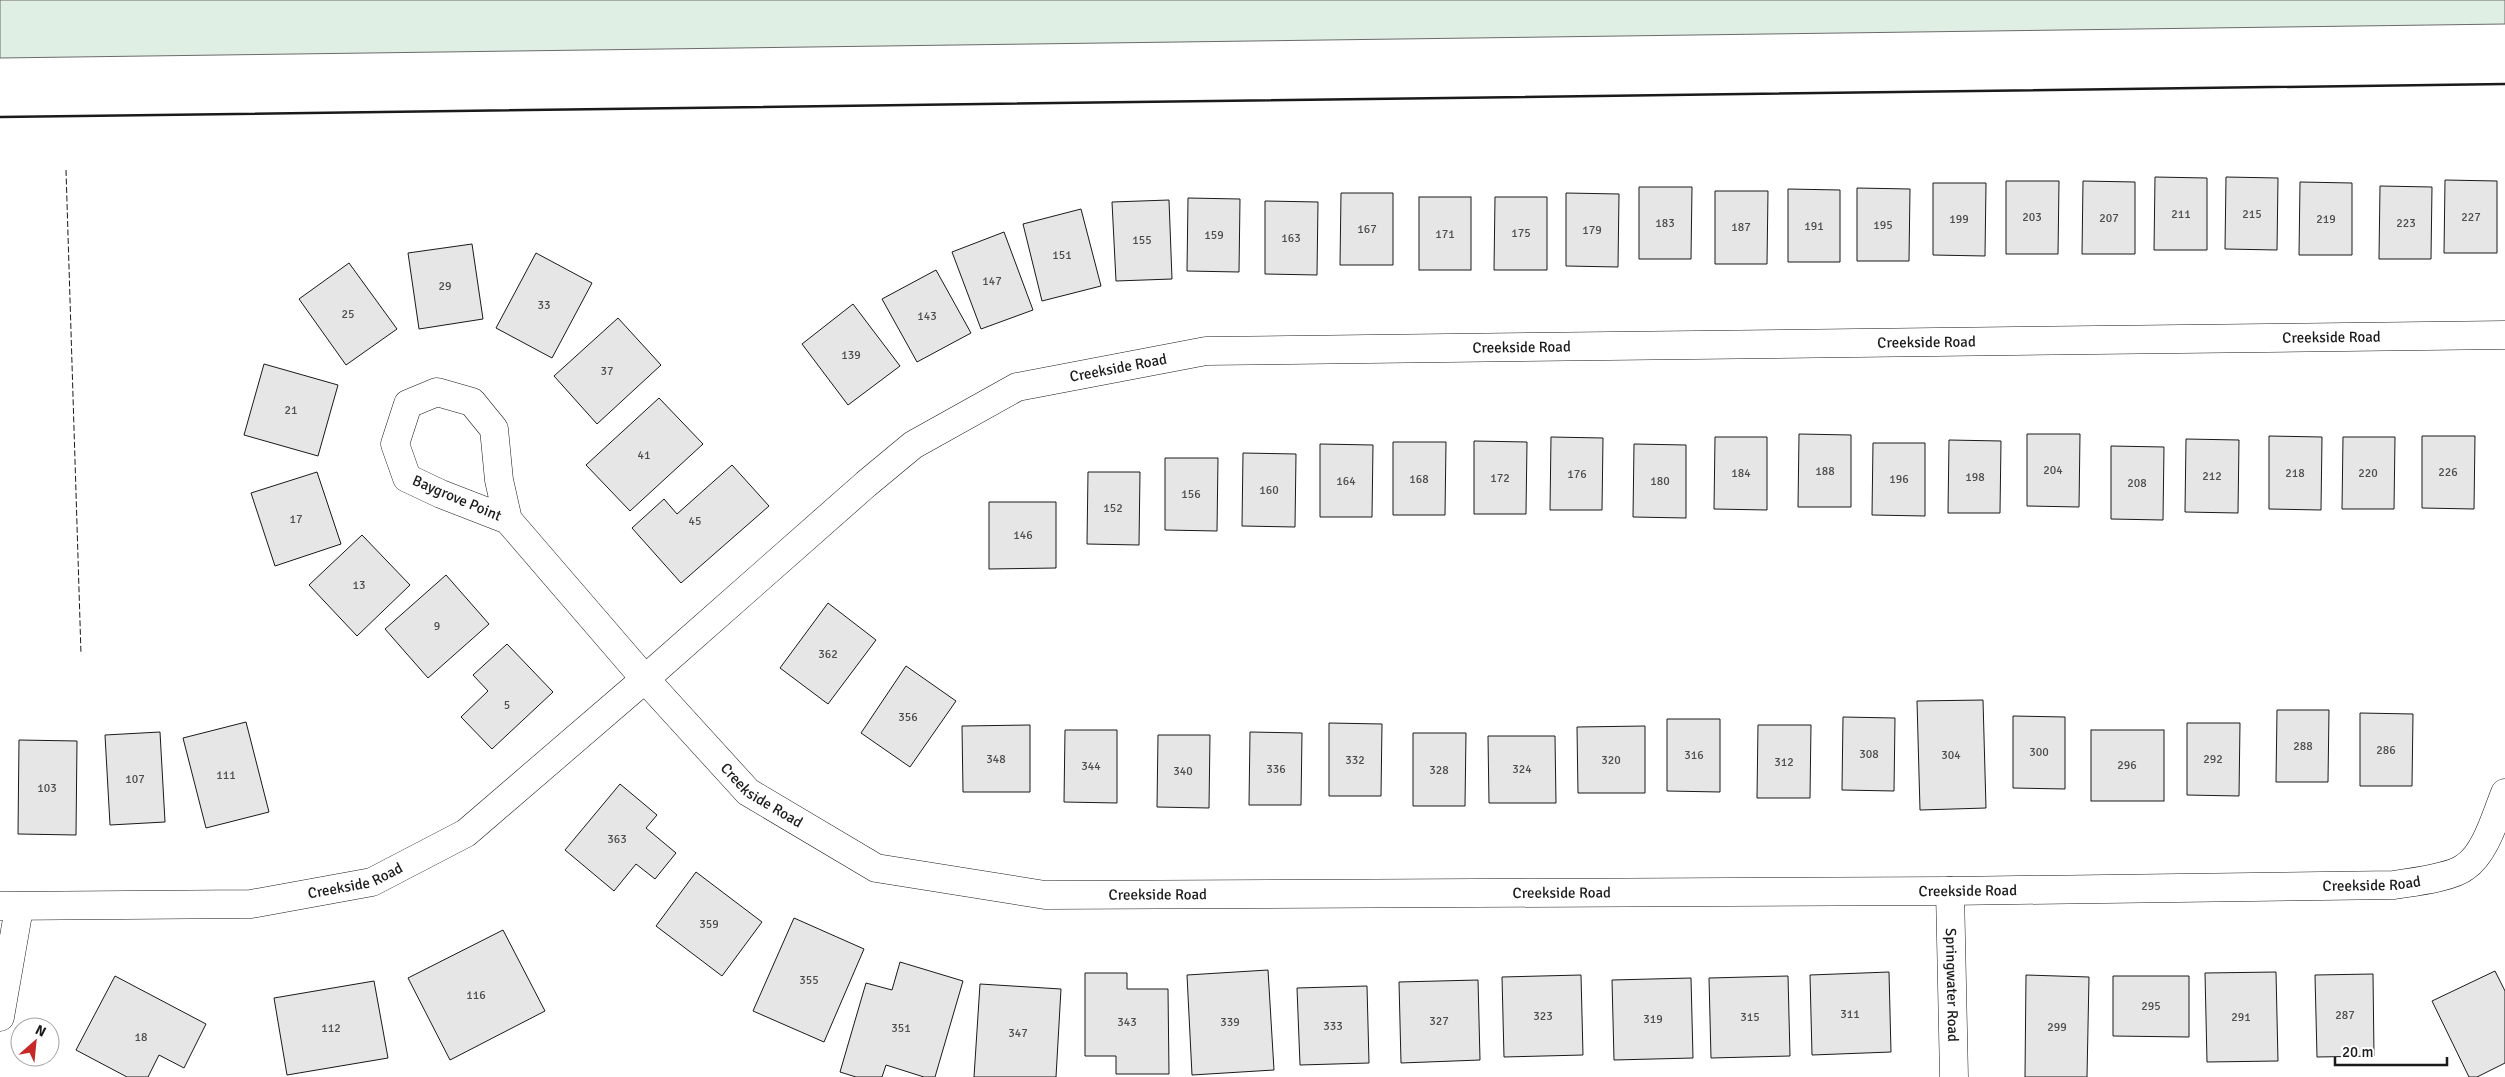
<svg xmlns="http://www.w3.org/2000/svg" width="2505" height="1077" font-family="Signika,sans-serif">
<rect width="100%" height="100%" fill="#fff"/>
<!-- green -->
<polygon fill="#e0efe3" stroke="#6a6a6a" points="0,0 2505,0 2505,24 0,58"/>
<!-- building -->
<g fill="#e6e6e6" stroke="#1a1a1a">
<polygon points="2155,177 2207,178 2207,250 2154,250"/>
<polygon points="2226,177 2278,178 2277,250 2225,249"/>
<polygon points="2445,180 2497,181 2497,253 2444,253"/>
<polygon points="2006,181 2059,181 2058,254 2006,254"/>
<polygon points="2083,181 2135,182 2135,254 2082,254"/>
<polygon points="2300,182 2352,183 2352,255 2299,255"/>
<polygon points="1933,183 1986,183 1985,256 1933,255"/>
<polygon points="2380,186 2432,187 2431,259 2379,259"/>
<polygon points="1639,187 1692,187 1691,259 1639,259"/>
<polygon points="1857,188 1910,189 1909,261 1857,261"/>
<polygon points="1788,189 1840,190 1840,262 1788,262"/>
<polygon points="1715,191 1768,191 1767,264 1715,264"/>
<polygon points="1341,193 1393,193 1393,265 1340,265"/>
<polygon points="1566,193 1619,194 1618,267 1566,266"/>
<rect x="1419" y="197" width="52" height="73"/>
<polygon points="1495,197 1547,197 1547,270 1494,270"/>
<polygon points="1188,198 1240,199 1239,272 1187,271"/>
<polygon points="1169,200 1172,279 1116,281 1112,202"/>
<polygon points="1265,201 1318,202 1317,275 1265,274"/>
<polygon points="1081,209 1101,286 1042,301 1023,224"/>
<polygon points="1004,232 1033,310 981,329 952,252"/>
<polygon points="472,244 483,319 419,329 408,253"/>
<polygon points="536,253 592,283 552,358 496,328"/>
<polygon points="349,263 397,329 346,365 299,299"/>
<polygon points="936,270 971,333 917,362 882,299"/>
<polygon points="853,304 900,366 848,405 802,344"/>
<polygon points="618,318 661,365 597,424 554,376"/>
<polygon points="264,364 338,385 318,456 244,435"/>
<polygon points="659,398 703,444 630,511 586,465"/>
<polygon points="1799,434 1851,435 1851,507 1798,507"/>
<polygon points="2027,434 2080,434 2079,507 2027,506"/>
<polygon points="2269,436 2322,437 2321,510 2269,509"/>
<polygon points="2422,436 2475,436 2474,509 2422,508"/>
<polygon points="1551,437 1603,438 1602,510 1550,510"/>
<polygon points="1715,437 1767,437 1767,510 1714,509"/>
<polygon points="2343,437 2395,437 2394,509 2342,509"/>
<polygon points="2186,439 2239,440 2238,513 2185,512"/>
<polygon points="1949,440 2001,441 2000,513 1948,513"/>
<polygon points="1474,441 1527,442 1526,514 1474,514"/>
<polygon points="1393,442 1446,442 1445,515 1393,515"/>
<polygon points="1873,443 1925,443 1925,516 1872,515"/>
<polygon points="1320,444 1373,445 1372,517 1320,517"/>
<polygon points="1634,444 1686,445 1686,518 1633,517"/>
<polygon points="2111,446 2164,447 2163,520 2111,519"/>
<polygon points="1243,453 1296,454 1295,527 1242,526"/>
<polygon points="1165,458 1218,458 1217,531 1165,530"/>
<polygon points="732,465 769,506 681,583 632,528 664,499 677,514"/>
<polygon points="317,472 341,544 275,566 251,493"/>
<polygon points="1088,472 1140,472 1139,545 1087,544"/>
<polygon points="989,502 1056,502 1056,568 989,569"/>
<polygon points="362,535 410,585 357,636 309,585"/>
<polygon points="446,575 489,624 428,678 385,629"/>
<polygon points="828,603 876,640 828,704 780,668"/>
<polygon points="507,644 553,692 492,749 461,717 488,691 473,675"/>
<polygon points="906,666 956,701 910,767 861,733"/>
<polygon points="1983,700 1986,808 1920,810 1917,701"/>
<polygon points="2277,710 2329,710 2328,782 2276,782"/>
<polygon points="2360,713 2413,714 2412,786 2360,786"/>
<polygon points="2013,716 2065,717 2065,789 2013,788"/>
<polygon points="1843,717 1895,718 1894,791 1842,790"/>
<polygon points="1667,719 1720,719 1720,792 1667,791"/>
<polygon points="246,722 269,812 206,828 183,738"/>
<polygon points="1329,723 1382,724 1381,796 1329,796"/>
<polygon points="2187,723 2240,723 2239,796 2187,795"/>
<polygon points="1030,725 1030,792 963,792 962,726"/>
<polygon points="1758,725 1811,725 1810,798 1757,798"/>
<polygon points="1645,726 1645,793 1578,793 1577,727"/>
<polygon points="1065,730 1117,730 1117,803 1064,802"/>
<rect x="2091" y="730" width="73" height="71"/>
<polygon points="160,732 165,822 110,825 105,735"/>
<polygon points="1250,732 1302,733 1301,805 1249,805"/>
<polygon points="1413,733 1466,733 1465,806 1413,806"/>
<polygon points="1158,735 1210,735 1209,808 1157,807"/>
<polygon points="1488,736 1555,736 1556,803 1489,803"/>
<polygon points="19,740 77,741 76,835 18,834"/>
<polygon points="620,784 657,815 646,828 676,853 655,879 636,864 614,891 565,850"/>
<polygon points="696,872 762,922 722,976 656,926"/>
<polygon points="794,918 864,949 824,1042 753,1011"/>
<polygon points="503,930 545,1011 450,1060 408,978"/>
<polygon points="900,962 963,981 935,1077 924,1077 886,1065 882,1077 856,1077 840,1072 866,983 892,990"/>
<polygon points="1268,970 1274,1070 1192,1075 1187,975"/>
<polygon points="2495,971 2505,991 2505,1063 2477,1077 2469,1077 2432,1001"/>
<polygon points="1889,972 1891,1052 1812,1055 1810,975"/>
<polygon points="2276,972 2278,1061 2207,1062 2205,973"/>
<polygon points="1085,973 1127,973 1127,989 1168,989 1169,1074 1116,1074 1116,1056 1085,1056"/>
<polygon points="2373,974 2374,1056 2317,1057 2315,975"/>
<polygon points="1581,975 1583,1055 1504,1057 1502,977"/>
<polygon points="2026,975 2089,977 2087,1077 2025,1077"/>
<polygon points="115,976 206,1024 184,1068 159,1055 148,1077 127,1077 76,1050"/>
<polygon points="1788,976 1790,1056 1711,1058 1709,978"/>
<polygon points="2113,976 2189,976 2189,1037 2113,1036"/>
<polygon points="1691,978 1693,1058 1614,1060 1612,980"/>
<polygon points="1478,980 1480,1060 1401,1063 1399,982"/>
<polygon points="374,981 388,1058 287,1075 274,998"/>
<polygon points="980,984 1061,989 1056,1077 974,1077"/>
<polygon points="1367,986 1369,1063 1300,1065 1297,988"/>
</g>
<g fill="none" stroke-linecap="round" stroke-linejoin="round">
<!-- minor casing -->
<g stroke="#1a1a1a" stroke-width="29">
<g id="minor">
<path id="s1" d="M 508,520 L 441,494 L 407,478 L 395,444 L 408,404 L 437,392 L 472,402 L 494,429 L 499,480 L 508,520 L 645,679 L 748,792 L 876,868 L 1045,895 L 1950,891 L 2394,885 C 2412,882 2451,878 2465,867 C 2486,853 2496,815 2505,793"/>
<path id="s2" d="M 1950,891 L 1954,1077"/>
<path id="s3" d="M 0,906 L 251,904 L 372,882 L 466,833 L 645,679 L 866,484 L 913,445 L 1017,387 L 1206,351 L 2505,335"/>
<polyline points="0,1017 19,908"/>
</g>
</g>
<!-- minor -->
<use href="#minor" stroke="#fff" stroke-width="28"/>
<!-- fence -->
<polyline stroke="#1a1a1a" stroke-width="1" stroke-dasharray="6 2.5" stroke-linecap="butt" points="66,170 81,654"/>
<!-- wall -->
<polyline stroke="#1a1a1a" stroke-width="2.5" points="0,117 2505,84"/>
</g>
<g text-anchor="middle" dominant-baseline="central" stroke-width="4" stroke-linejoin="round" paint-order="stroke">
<!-- number labels -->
<g font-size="12" fill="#4d4d4d">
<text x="2181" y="214">211</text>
<text x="2252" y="214">215</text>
<text x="2032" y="217">203</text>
<text x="2471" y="217">227</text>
<text x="2109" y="218">207</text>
<text x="1959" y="219">199</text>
<text x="2326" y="219">219</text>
<text x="1665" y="223">183</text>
<text x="2406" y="223">223</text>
<text x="1883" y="225">195</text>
<text x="1814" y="226">191</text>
<text x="1741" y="227">187</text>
<text x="1367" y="229">167</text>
<text x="1592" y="230">179</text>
<text x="1521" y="233">175</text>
<text x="1445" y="234">171</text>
<text x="1214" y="235">159</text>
<text x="1291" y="238">163</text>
<text x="1142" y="240">155</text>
<text x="1062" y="255">151</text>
<text x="992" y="281">147</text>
<text x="445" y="286">29</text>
<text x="544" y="305">33</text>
<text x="348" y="314">25</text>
<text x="927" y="316">143</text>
<text x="851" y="355">139</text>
<text x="607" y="371">37</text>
<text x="291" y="410">21</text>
<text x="644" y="455">41</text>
<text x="2053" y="470">204</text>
<text x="1825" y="471">188</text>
<text x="2448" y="472">226</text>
<text x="1741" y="473">184</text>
<text x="2295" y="473">218</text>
<text x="2368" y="473">220</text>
<text x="1577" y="474">176</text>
<text x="2212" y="476">212</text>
<text x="1975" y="477">198</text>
<text x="1500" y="478">172</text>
<text x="1419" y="479">168</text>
<text x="1899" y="479">196</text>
<text x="1346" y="481">164</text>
<text x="1660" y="481">180</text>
<text x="2137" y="483">208</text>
<text x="1269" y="490">160</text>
<text x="1191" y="494">156</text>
<text x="1113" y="508">152</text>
<text x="296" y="519">17</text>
<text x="695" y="521">45</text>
<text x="1023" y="535">146</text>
<text x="359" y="585">13</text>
<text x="437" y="626">9</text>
<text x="828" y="654">362</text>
<text x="507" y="705">5</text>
<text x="908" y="717">356</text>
<text x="2303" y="746">288</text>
<text x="2386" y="750">286</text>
<text x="2039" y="752">300</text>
<text x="1869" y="754">308</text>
<text x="1694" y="755">316</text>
<text x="1951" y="755">304</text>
<text x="996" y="759">348</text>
<text x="2213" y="759">292</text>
<text x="1355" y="760">332</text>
<text x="1611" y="760">320</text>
<text x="1784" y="762">312</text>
<text x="2127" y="765">296</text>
<text x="1091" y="766">344</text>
<text x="1276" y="769">336</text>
<text x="1522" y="769">324</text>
<text x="1439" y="770">328</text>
<text x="1183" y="771">340</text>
<text x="226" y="775">111</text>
<text x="135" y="779">107</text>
<text x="47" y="788">103</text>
<text x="617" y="839">363</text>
<text x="709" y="924">359</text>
<text x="809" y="980">355</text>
<text x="476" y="995">116</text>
<text x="2151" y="1006">295</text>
<text x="1850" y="1014">311</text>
<text x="2345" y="1015">287</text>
<text x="1543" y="1016">323</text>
<text x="1750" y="1017">315</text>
<text x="2241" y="1017">291</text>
<text x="1653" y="1019">319</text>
<text x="1439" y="1021">327</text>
<text x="1127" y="1022">343</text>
<text x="1230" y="1022">339</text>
<text x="1333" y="1026">333</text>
<text x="2057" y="1027">299</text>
<text x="331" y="1028">112</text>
<text x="901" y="1028">351</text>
<text x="1018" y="1033">347</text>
<text x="141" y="1037">18</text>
</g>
<!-- street labels -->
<g font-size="15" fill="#1a1a1a" stroke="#fff">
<text stroke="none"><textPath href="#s3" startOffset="2509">Creekside Road</textPath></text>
<text stroke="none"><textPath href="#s3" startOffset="2104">Creekside Road</textPath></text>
<text stroke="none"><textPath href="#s3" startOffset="1699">Creekside Road</textPath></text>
<text stroke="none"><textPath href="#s3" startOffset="1294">Creekside Road</textPath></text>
<text transform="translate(457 498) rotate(23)">Baygrove Point</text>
<text stroke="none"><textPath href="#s1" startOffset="758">Creekside Road</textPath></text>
<text stroke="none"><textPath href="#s3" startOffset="358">Creekside Road</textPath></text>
<text stroke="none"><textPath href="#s1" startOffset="2392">Creekside Road</textPath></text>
<text stroke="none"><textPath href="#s1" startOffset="1988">Creekside Road</textPath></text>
<text stroke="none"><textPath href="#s1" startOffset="1582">Creekside Road</textPath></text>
<text stroke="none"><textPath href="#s1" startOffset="1178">Creekside Road</textPath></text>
<text stroke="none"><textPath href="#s2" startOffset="94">Springwater Road</textPath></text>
</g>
</g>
<!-- north arrow -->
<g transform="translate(35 1042) rotate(27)"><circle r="24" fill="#ffffff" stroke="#a3a3a3"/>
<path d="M0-4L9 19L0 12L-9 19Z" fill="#c62828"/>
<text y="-8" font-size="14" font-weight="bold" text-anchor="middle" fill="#1a1a1a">N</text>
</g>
<!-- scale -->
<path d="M2335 1057v8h112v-8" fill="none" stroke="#1a1a1a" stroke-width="2.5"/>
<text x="2342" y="1057" font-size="15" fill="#1a1a1a" stroke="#ffffff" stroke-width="4" paint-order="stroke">20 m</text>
</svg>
